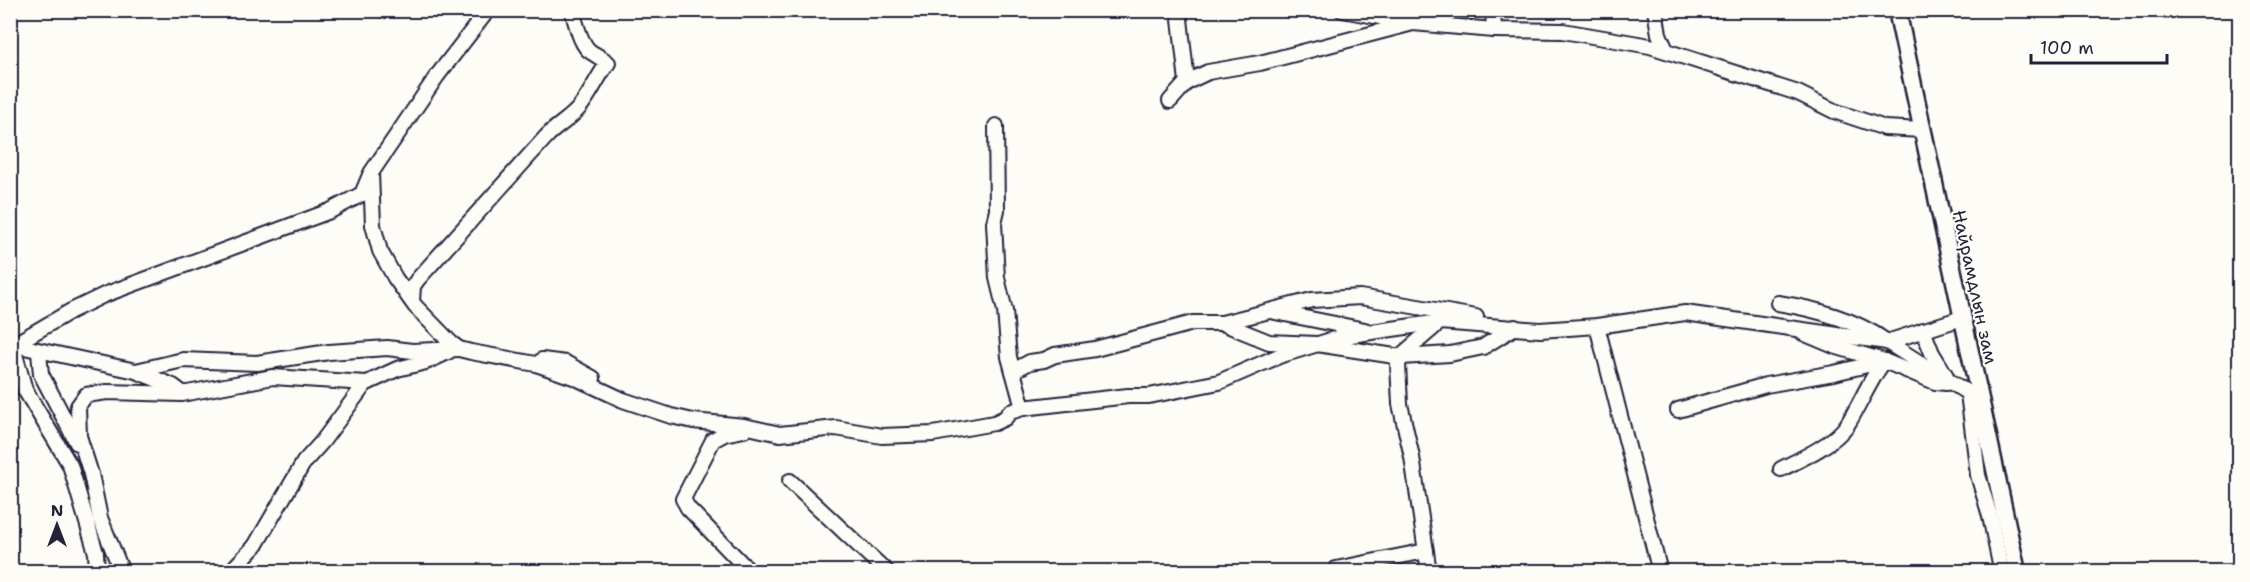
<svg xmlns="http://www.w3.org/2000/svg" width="2250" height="582" font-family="'Shantell Sans',sans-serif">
<rect width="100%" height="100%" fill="#fdfcf7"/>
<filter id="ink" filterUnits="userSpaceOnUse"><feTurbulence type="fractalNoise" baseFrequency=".0167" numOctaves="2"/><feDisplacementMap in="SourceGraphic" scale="12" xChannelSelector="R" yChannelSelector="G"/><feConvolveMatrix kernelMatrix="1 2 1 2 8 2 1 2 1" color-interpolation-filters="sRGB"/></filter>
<g filter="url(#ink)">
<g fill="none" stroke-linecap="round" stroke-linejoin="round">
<!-- minor casing -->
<g stroke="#22223b" stroke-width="18">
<g id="minor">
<polyline points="488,10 437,76 371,173 373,225 380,251 395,278 415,306 451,343 459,349 471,352 536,364 576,378 623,400 671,416 693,421 744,426 780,434 836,428 882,436 933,434 994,423 1005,418 1010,412 1023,408 1128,396 1149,396 1219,382 1279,356 1344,336 1440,322 1540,330 1597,326 1685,313 1887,342 1968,393 1979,396"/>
<polyline points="1179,10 1187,82"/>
<polyline points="1342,10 1408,22"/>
<polyline points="1493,10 1494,30"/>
<polyline points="1655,10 1659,34 1666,50"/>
<polyline points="1170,101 1187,82 1208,72 1260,63 1413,23 1494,30 1563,31 1650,46 1798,93 1834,111 1885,128 1922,130"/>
<polyline points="996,126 997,210 994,223 997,278 1005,311 1009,357 1023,408"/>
<path d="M 412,301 L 413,286 L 418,279 L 546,137 C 556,126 569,120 579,108 C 591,94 597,77 608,63 C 602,58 597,56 591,52 C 580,45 576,22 572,10"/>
<path d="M 1778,303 C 1816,309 1855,319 1887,342 L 1962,318"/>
<polyline points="1275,312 1365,330"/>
<polyline points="1222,323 1312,300 1360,297 1476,317"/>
<polyline points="1597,326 1660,572"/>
<polyline points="1923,330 1932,353 1946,376"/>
<polyline points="1803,333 1834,346 1884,361 1935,382 1946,383"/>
<polyline points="11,340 25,390 70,465 96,553 97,572"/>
<polyline points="10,344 136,371 183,360 257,363 329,352 387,348 412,351 459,349"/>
<polyline points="13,345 71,311 104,295 330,211 362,194 370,175"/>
<polyline points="39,352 41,374 77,443"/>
<polyline points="542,360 566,363 593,378"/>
<polyline points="136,371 173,386 181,392"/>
<polyline points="1013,371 1030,362 1044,360 1055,355 1095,349 1193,323 1222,323 1269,342 1317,344 1401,357 1450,354 1483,347 1515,327"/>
<polyline points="1968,393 1978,475 1990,516 2001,569"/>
<polyline points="1678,410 1766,385 1834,373 1884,361"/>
<polyline points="744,430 724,434 713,440 683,499 688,508 750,572"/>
<path d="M 1781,469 C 1801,459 1834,444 1847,425 C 1860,405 1869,381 1884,361"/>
<polyline points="790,481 887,572"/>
<polyline points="1336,569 1426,551"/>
<polyline points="122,572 100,518 91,474 79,436 78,406 86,395 107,392 182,394 273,377 366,383"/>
<polyline points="230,572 255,546 304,462 322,442 365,384 397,369 426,362 448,352"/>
<polyline points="1429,572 1412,457 1400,404 1398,364 1404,353 1440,322"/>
</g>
</g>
<!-- major casing -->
<g stroke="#22223b" stroke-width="21">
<polyline id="major" points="1897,10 2017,572"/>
</g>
<!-- minor -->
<use href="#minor" stroke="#fdfcf7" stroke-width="14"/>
<!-- major -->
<use href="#major" stroke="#fdfcf7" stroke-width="16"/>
</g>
</g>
<g text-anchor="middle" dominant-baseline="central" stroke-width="4.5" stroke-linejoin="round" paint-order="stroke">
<!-- street labels -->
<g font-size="18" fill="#22223b" stroke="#fdfcf7">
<text transform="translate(1975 287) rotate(78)">Найрамдлын зам</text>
</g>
</g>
<!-- margin -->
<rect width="2250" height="582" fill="none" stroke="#fdfcf7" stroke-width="36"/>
<rect x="18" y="18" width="2214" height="546" fill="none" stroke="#22223b" stroke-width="2" filter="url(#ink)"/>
<!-- north arrow -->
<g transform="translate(57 525)" stroke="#fdfcf7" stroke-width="4.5" paint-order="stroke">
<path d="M0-4.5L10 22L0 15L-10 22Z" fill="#22223b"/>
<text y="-9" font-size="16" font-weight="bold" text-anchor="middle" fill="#22223b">N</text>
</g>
<!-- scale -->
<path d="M2031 54v9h136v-9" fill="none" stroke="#22223b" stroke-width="3"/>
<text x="2040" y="54" font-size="18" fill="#22223b" stroke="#fdfcf7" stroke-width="4.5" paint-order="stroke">100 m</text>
</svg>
